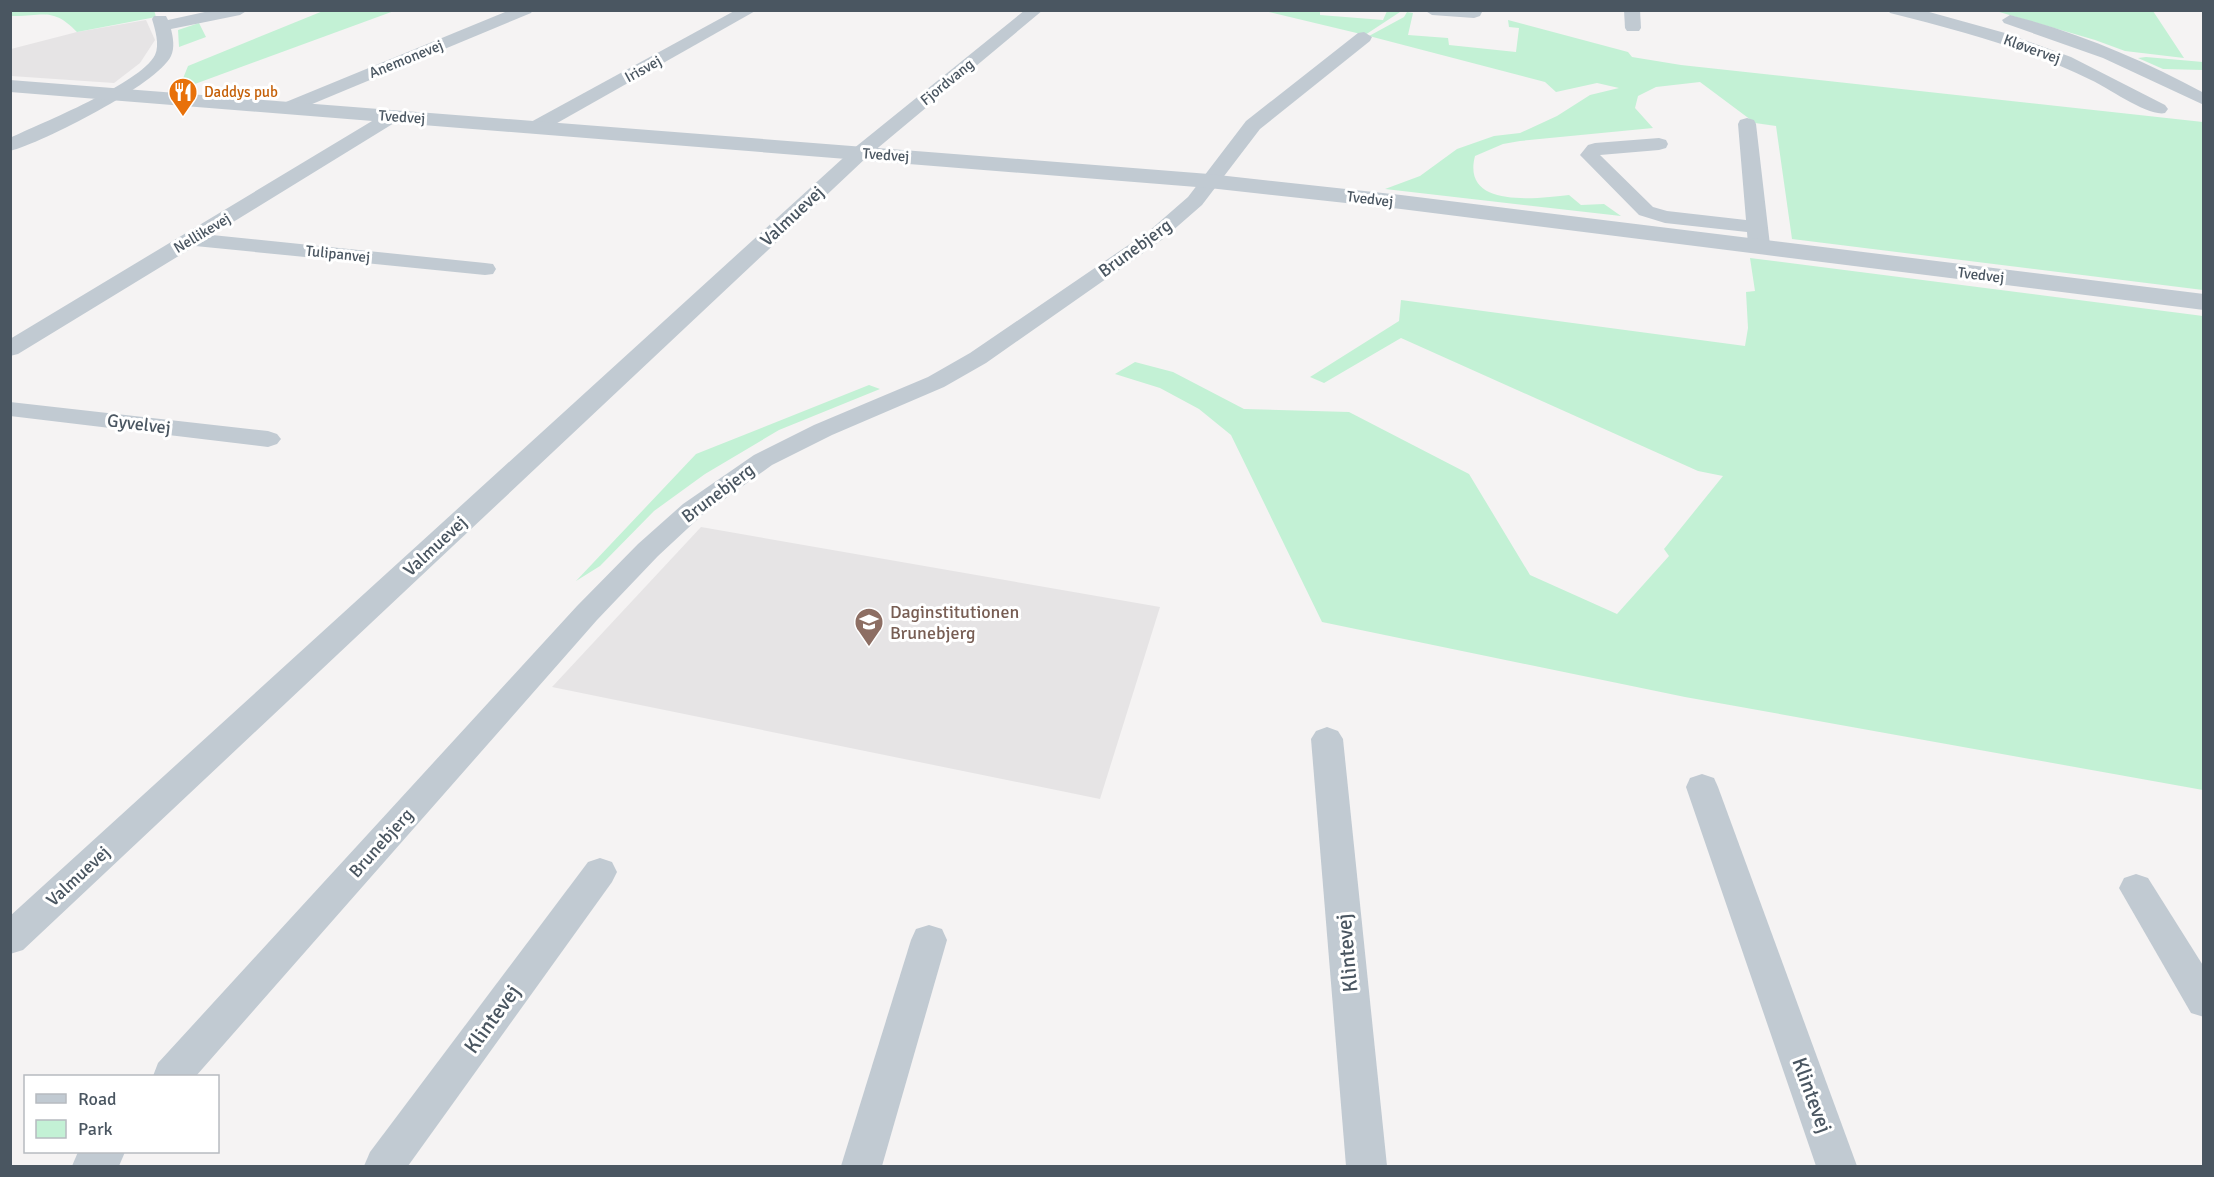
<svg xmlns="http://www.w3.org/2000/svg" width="2214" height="1177" font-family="Signika,sans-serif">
<rect width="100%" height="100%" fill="#f5f3f3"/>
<!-- education -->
<g fill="#e6e4e5">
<polygon points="146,20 155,40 140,63 114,83 11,76 11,49 77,32"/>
<polygon points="701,527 1160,607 1100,799 552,687"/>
</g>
<!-- green -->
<g fill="#c3f1d5">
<path d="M 11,10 L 154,10 L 156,17 L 77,32 C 52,6 42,17 11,16 Z"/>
<polygon points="323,11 394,11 184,88 182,81 188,66"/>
<polygon points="1265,11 1320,11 1320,15 1383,20 1387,11 1400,12 1365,35"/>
<polygon points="1996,11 2153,11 2184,58 2125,51 2095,40"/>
<path d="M 1407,12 L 1413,13 L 1408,35 L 1448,38 L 1449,45 L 1516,52 L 1519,28 L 1509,27 L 1508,20 L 1628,52 L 1632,57 L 1681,65 L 2203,122 L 2203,290 L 1792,239 L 1776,126 L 1755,123 L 1700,82 L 1656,87 L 1638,96 L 1635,108 L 1653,128 L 1520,141 L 1503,144 L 1475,156 C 1461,210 1539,198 1569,195 L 1581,205 L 1604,204 L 1621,216 L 1385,189 L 1420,176 L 1457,149 L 1494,136 L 1520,133 L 1557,116 L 1590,95 L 1619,88 L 1597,83 L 1556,92 L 1545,82 L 1369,36 L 1404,17 Z"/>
<polygon points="199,23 206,37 179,47 178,30"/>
<polygon points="2146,57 2203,62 2203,70 2163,69 2138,58"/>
<polygon points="1750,258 2203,316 2203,790 1685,697 1322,622 1231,435 1199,409 1160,388 1115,374 1135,362 1173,372 1244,409 1349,412 1469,474 1530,575 1617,614 1669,556 1664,549 1723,476 1698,471 1401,338 1324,383 1310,377 1399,321 1401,300 1745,346 1748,328 1746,292 1755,291"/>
<polygon points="869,385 880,389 779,430 705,474 654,511 600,566 576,581 696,454"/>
</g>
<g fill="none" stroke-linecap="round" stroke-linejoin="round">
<!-- minor -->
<g fill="#c1cad2" fill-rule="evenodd">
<path d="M 214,10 L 248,10 L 240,15 L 171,29 C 173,37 175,48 171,56 C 158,84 42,143 10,151 L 10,138 C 41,123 140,84 155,55 C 160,45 155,29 152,19 L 154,16 L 166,16 L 168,20 Z"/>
<polygon points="510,10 533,10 531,13 293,112 281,112 278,108 281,104"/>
<polygon points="736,10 757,10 543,131 529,131 527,127 529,123"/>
<polygon points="1025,10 1043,10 867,157 23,950 10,954 10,916 853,149"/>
<polygon points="1424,10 1483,10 1480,16 1474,18 1432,15"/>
<polygon points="1624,10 1640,10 1641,28 1639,31 1627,31 1625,28"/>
<path d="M 1888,10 L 1922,10 L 2005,33 L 2071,57 L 2165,105 L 2168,109 L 2165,113 C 2149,117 2108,88 2091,80 C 2026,48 1961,31 1890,13 Z"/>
<path d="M 2010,15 C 2077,32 2143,60 2204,93 L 2204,105 L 2103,58 L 2004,23 L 2002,20 Z"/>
<polygon points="1364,32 1372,37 1370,41 1260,129 1202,205 1163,239 986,363 944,387 832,435 772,465 701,516 658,556 597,620 196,1076 153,1076 158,1063 577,606 638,544 683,504 754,455 814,425 928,377 970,353 1149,231 1188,197 1246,121 1358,33"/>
<polygon points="393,111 399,112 402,116 399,120 212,235 485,263 493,264 496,269 493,274 485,275 195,246 18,354 10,356 10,339 387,112"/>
<polygon points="1747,118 1754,120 1756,124 1770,245 1766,249 1759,251 1752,249 1748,245 1747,232 1665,223 1639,215 1580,155 1588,145 1595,143 1659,138 1666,140 1668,144 1666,148 1659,150 1600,155 1653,207 1667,211 1746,220 1738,124 1740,120"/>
<polygon points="10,402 268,431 277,434 281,439 277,444 268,447 10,416"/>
<polygon points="1327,727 1338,731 1343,739 1387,1166 1346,1166 1311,739 1316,731"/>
<polygon points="1702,774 1714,778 1718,787 1857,1166 1816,1166 1686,787 1690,778"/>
<polygon points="600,858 612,862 617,872 612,882 408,1166 364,1166 370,1152 588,862"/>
<polygon points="2136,874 2148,878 2204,967 2204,1017 2191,1013 2119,888 2124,878"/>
<polygon points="929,925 942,929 947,940 882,1166 841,1166 911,940 916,929"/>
<polygon points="78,1152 125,1152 119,1166 72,1166"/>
</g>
<!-- tertiary -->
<polygon fill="#c1cad2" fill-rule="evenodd" points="10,80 1209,174 1401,195 2204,294 2204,310 1401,209 1209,188 10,92"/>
</g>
<!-- icons -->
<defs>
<g id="restaurant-pin" transform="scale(1.5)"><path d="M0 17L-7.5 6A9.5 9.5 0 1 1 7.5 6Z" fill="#e8710a" stroke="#fff"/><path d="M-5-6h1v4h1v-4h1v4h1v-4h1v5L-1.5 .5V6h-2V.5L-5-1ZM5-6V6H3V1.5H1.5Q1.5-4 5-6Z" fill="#fff"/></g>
<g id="school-pin" transform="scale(1.5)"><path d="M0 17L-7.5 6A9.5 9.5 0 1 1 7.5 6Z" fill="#8d6e63" stroke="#fff"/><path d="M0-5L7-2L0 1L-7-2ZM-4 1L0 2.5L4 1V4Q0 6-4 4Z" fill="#fff"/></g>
</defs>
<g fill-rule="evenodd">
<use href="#restaurant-pin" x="183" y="92"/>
<use href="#school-pin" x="869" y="622"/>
</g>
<g text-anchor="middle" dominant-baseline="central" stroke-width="6" stroke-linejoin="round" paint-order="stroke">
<!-- far-street labels -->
<g font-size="15" fill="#4a5661" stroke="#fff">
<text transform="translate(2032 49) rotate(20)">Kløvervej</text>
<text transform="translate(406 59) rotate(-22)">Anemonevej</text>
<text transform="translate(643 69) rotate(-29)">Irisvej</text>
<text transform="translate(947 82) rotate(-39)">Fjordvang</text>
<text transform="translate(402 117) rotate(4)">Tvedvej</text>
<text transform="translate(886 155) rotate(4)">Tvedvej</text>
<text transform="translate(1370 199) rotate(7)">Tvedvej</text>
<text transform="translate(202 233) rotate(-31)">Nellikevej</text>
<text transform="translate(338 254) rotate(6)">Tulipanvej</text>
<text transform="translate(1981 275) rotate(7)">Tvedvej</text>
</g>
<!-- far-food labels -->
<g font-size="15" fill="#c56008" stroke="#fff" text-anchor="start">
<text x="204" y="92">Daddys pub</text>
</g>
<!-- street labels -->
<g font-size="18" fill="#4a5661" stroke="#fff">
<text transform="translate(792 216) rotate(-43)">Valmuevej</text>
<text transform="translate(1135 248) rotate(-36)">Brunebjerg</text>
<text transform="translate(139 424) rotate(7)">Gyvelvej</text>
<text transform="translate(718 493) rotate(-37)">Brunebjerg</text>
<text transform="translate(435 546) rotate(-43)">Valmuevej</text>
<text transform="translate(381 843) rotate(-48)">Brunebjerg</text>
<text transform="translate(78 876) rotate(-43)">Valmuevej</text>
</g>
<!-- education labels -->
<g font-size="18" fill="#785e54" stroke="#fff" text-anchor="start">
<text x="890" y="612">Daginstitutionen<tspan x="890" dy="21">Brunebjerg</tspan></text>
</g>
<!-- near-street labels -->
<g font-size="21" fill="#4a5661" stroke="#fff">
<text transform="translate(1347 953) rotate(-95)">Klintevej</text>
<text transform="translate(492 1019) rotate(-54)">Klintevej</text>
<text transform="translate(1812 1095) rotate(70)">Klintevej</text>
</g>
</g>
<!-- border -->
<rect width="2214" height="1177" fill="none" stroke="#4a5661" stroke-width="24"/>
<!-- legend -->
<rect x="24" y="1075" width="195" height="78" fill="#ffffff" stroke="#b7bbc0" stroke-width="1.5"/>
<rect x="36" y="1094" width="30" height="9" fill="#c1cad2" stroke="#b7bbc0" stroke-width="1.5"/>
<text x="78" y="1105" font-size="18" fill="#4a5661">Road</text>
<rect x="36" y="1120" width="30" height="18" fill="#c3f1d5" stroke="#b7bbc0" stroke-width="1.5"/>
<text x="78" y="1135" font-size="18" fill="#4a5661">Park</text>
</svg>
